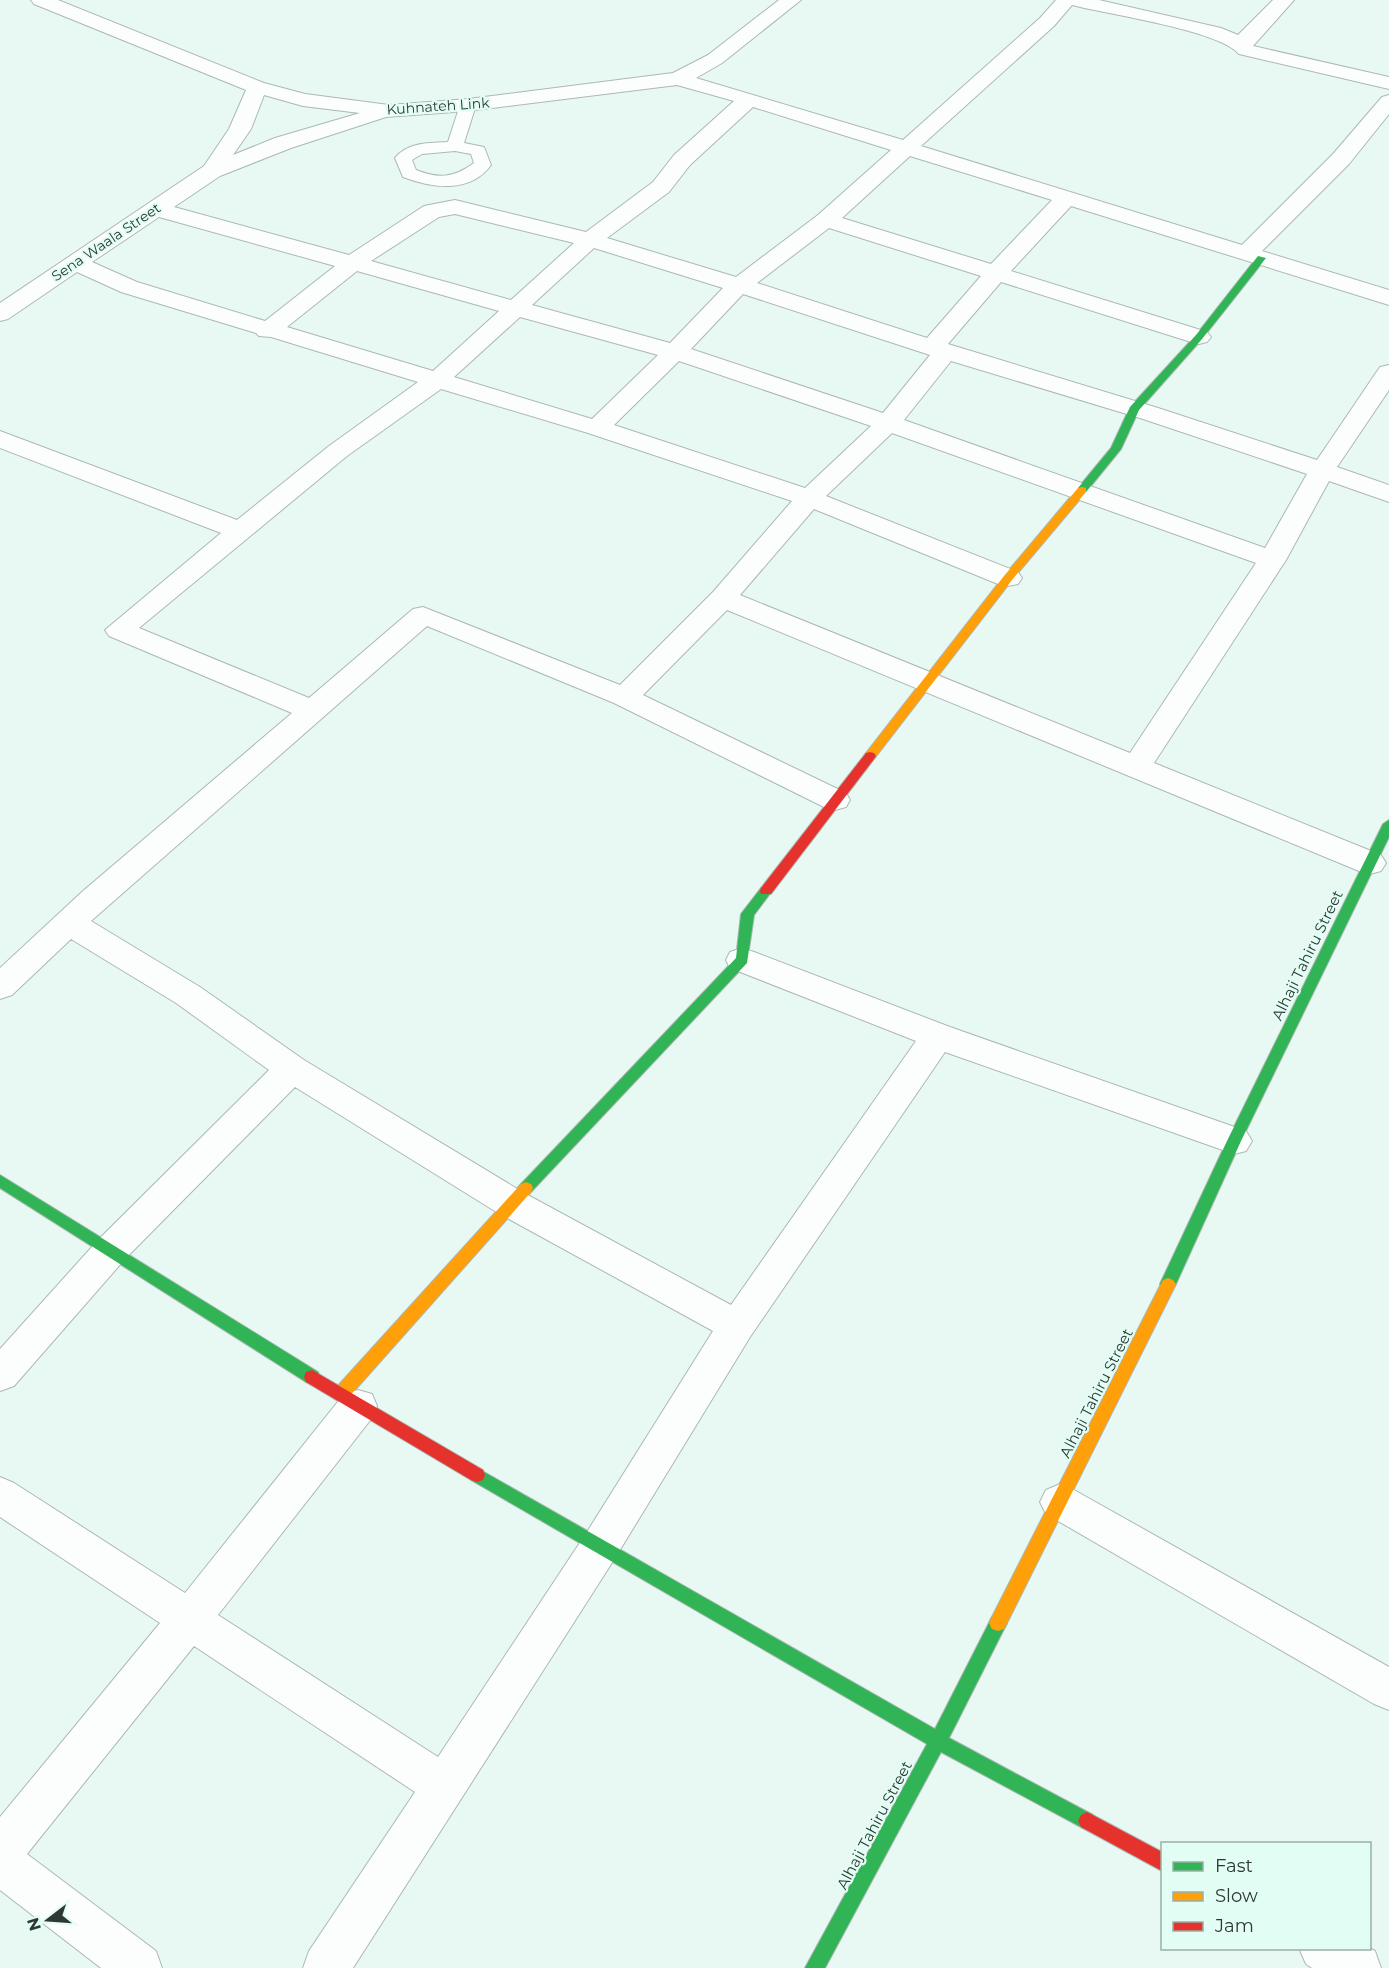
<svg xmlns="http://www.w3.org/2000/svg" width="1389" height="1968" font-family="Montserrat,sans-serif">
<rect width="100%" height="100%" fill="#e8f8f2"/>
<g fill="none" stroke-linecap="round" stroke-linejoin="round">
<!-- lane casing -->
<g stroke="#acb8b4" stroke-width="2">
<path id="lane" d="M 468,100 L 476,105 L 464,143 L 484,147 L 491,165 C 470,194 432,188 403,177 L 395,158 C 408,142 429,143 448,142 L 460,105 ZM 455,151 L 471,154 L 474,163 C 453,178 439,179 416,170 L 412,160 L 422,154 Z"/>
</g>
<!-- street casing -->
<g stroke="#acb8b4" stroke-width="2">
<g id="street">
<path d="M 31,0 L 58,0 L 264,83 L 305,94 L 389,105 L 468,99 L 673,73 L 708,55 L 779,0 L 801,0 L 722,63 L 696,78 L 903,140 L 1040,18 L 1056,0 L 1099,0 L 1221,28 L 1238,35 L 1273,0 L 1294,0 L 1253,46 L 1389,77 L 1389,89 L 1239,54 C 1219,30 1106,14 1072,5 L 1054,26 L 921,146 L 1242,245 L 1333,154 L 1382,97 L 1389,95 L 1389,114 L 1349,164 L 1262,251 L 1389,290 L 1389,305 L 1071,206 L 1011,271 L 1207,332 L 1211,337 L 1207,342 L 1199,344 L 1191,342 L 1001,282 L 948,344 L 1158,408 L 1317,460 L 1380,367 L 1389,365 L 1389,390 L 1337,467 L 1389,485 L 1389,502 L 1329,481 L 1286,560 L 1154,763 L 1381,855 L 1386,863 L 1381,871 L 1370,874 L 1359,871 L 727,610 L 643,695 L 846,793 L 850,800 L 846,807 L 835,810 L 824,807 L 614,703 L 427,626 L 91,921 L 200,987 L 304,1060 L 524,1193 L 731,1305 L 916,1041 L 730,968 L 726,960 L 730,952 L 742,948 L 754,952 L 950,1027 L 1246,1131 L 1252,1141 L 1246,1151 L 1234,1154 L 945,1052 L 750,1337 L 615,1558 L 353,1968 L 303,1968 L 309,1951 L 415,1792 L 194,1646 L 27,1854 L 156,1951 L 162,1968 L 101,1968 L 0,1890 L 0,1817 L 160,1623 L 0,1517 L 0,1477 L 14,1483 L 185,1593 L 344,1394 L 358,1390 L 372,1394 L 377,1406 L 372,1418 L 218,1615 L 438,1757 L 587,1532 L 713,1331 L 498,1213 L 295,1087 L 125,1259 L 14,1386 L 0,1391 L 0,1349 L 99,1239 L 269,1070 L 176,1003 L 71,939 L 12,995 L 0,999 L 0,968 L 83,891 L 292,713 L 109,636 L 105,630 L 221,533 L 0,448 L 0,431 L 237,520 L 329,446 L 418,382 L 271,337 L 259,336 L 256,333 L 121,292 L 77,272 L 8,319 L 0,321 L 0,303 L 204,166 L 229,129 L 246,90 L 34,4 ZM 677,85 L 734,101 L 674,155 L 653,182 L 586,232 L 455,200 L 424,206 L 349,255 L 174,207 L 220,176 L 291,148 L 386,117 L 468,111 ZM 264,95 L 303,106 L 360,113 L 275,138 L 233,155 L 251,129 ZM 753,107 L 891,150 L 818,215 L 736,277 L 607,238 L 669,192 L 690,165 ZM 910,156 L 1052,200 L 991,264 L 842,218 ZM 455,214 L 574,243 L 511,300 L 371,261 L 439,217 ZM 159,217 L 335,266 L 265,321 L 137,282 L 92,262 ZM 829,228 L 981,276 L 927,338 L 757,283 ZM 594,248 L 723,288 L 670,343 L 532,305 ZM 357,271 L 499,311 L 433,371 L 287,327 ZM 743,294 L 930,355 L 883,413 L 691,349 ZM 520,317 L 658,355 L 592,419 L 454,377 ZM 679,361 L 871,426 L 805,488 L 614,425 ZM 951,361 L 1140,418 L 1307,474 L 1265,548 L 904,420 ZM 441,389 L 588,433 L 792,501 L 713,592 L 620,685 L 423,607 L 413,609 L 309,698 L 139,628 L 347,456 ZM 892,433 L 1256,563 L 1130,753 L 740,595 L 814,509 L 998,584 L 1008,586 L 1018,584 L 1022,578 L 1018,572 L 826,496 Z"/>
<polygon points="1060,1484 1074,1490 1389,1667 1389,1710 1374,1704 1046,1514 1040,1502 1046,1490"/>
<polygon points="1299,1948 1369,1948 1375,1951 1381,1968 1312,1968 1306,1964"/>
</g>
</g>
<!-- fast casing -->
<g stroke="#acb8b4" stroke-width="2">
<g id="fast">
<polygon points="1258,256 1266,258 1202,339 1139,410 1121,449 1086,492 1078,492 1078,488 1111,448 1130,407 1196,335"/>
<polygon points="1389,820 1389,837 1241,1141 1176,1284 1173,1288 1168,1290 1163,1288 1160,1284 1227,1141 1383,824"/>
<polygon points="766,887 772,891 754,915 747,963 531,1192 521,1192 519,1188 521,1184 736,958 741,914 761,888"/>
<polygon points="0,1175 318,1372 320,1377 318,1382 312,1384 306,1382 0,1188"/>
<polygon points="477,1468 935,1729 992,1617 998,1615 1004,1617 1007,1623 1004,1629 949,1738 1093,1815 1096,1821 1093,1827 1087,1830 1081,1827 941,1752 825,1968 805,1968 927,1744 471,1480 469,1475 471,1470"/>
</g>
</g>
<!-- slow casing -->
<g stroke="#acb8b4" stroke-width="2">
<g id="slow">
<polygon points="1082,487 1086,488 1086,492 1012,580 874,759 866,759 864,756 866,753 1004,576 1078,488"/>
<polygon points="526,1182 531,1184 533,1188 531,1192 347,1399 341,1401 335,1399 333,1394 335,1389 521,1184"/>
<polygon points="1168,1278 1173,1280 1176,1284 1004,1629 998,1631 992,1629 989,1623 992,1617 1163,1280"/>
</g>
</g>
<!-- jam casing -->
<g stroke="#acb8b4" stroke-width="2">
<g id="jam">
<polygon points="870,752 874,753 876,756 874,759 771,894 761,894 760,891 761,888 866,753"/>
<polygon points="312,1370 483,1470 485,1475 483,1480 477,1482 471,1480 306,1382 304,1377 306,1372"/>
<polygon points="1087,1812 1162,1852 1162,1871 1081,1827 1078,1821 1081,1815"/>
</g>
</g>
<!-- lane -->
<use href="#lane" fill="#fcfefd" fill-rule="evenodd"/>
<!-- street -->
<use href="#street" fill="#fcfefd" fill-rule="evenodd"/>
<!-- fast -->
<use href="#fast" fill="#30b455" fill-rule="evenodd"/>
<!-- slow -->
<use href="#slow" fill="#ff9f0a" fill-rule="evenodd"/>
<!-- jam -->
<use href="#jam" fill="#e5322d" fill-rule="evenodd"/>
</g>
<g text-anchor="middle" dominant-baseline="central" stroke-width="4.5" stroke-linejoin="round" paint-order="stroke">
<!-- far-street labels -->
<g font-size="14" fill="#2d3834" stroke="#e2fef4">
<text transform="translate(438 106) rotate(-4)">Kuhnateh Link</text>
<text transform="translate(106 242) rotate(-34)">Sena Waala Street</text>
</g>
<!-- street labels -->
<g font-size="15" fill="#2d3834" stroke="#e2fef4">
<text transform="translate(1307 955) rotate(-64)">Alhaji Tahiru Street</text>
<text transform="translate(1096 1393) rotate(-63)">Alhaji Tahiru Street</text>
<text transform="translate(874 1825) rotate(-62)">Alhaji Tahiru Street</text>
</g>
</g>
<!-- legend -->
<rect x="1161" y="1842" width="210" height="108" fill="#e2fef4" stroke="#9aafa7" stroke-width="1.5"/>
<rect x="1173" y="1862" width="30" height="9" fill="#30b455" stroke="#9aafa7" stroke-width="1.5"/>
<text x="1215" y="1872" font-size="18" fill="#2d3834">Fast</text>
<rect x="1173" y="1892" width="30" height="9" fill="#ff9f0a" stroke="#9aafa7" stroke-width="1.5"/>
<text x="1215" y="1902" font-size="18" fill="#2d3834">Slow</text>
<rect x="1173" y="1922" width="30" height="9" fill="#e5322d" stroke="#9aafa7" stroke-width="1.5"/>
<text x="1215" y="1932" font-size="18" fill="#2d3834">Jam</text>
<!-- north arrow -->
<g transform="translate(48 1920) rotate(253)" stroke="#e2fef4" stroke-width="4.5" paint-order="stroke">
<path d="M0-4.5L10 22L0 15L-10 22Z" fill="#2d3834"/>
<text y="-9" font-size="16" font-weight="bold" text-anchor="middle" fill="#2d3834">N</text>
</g>
</svg>
